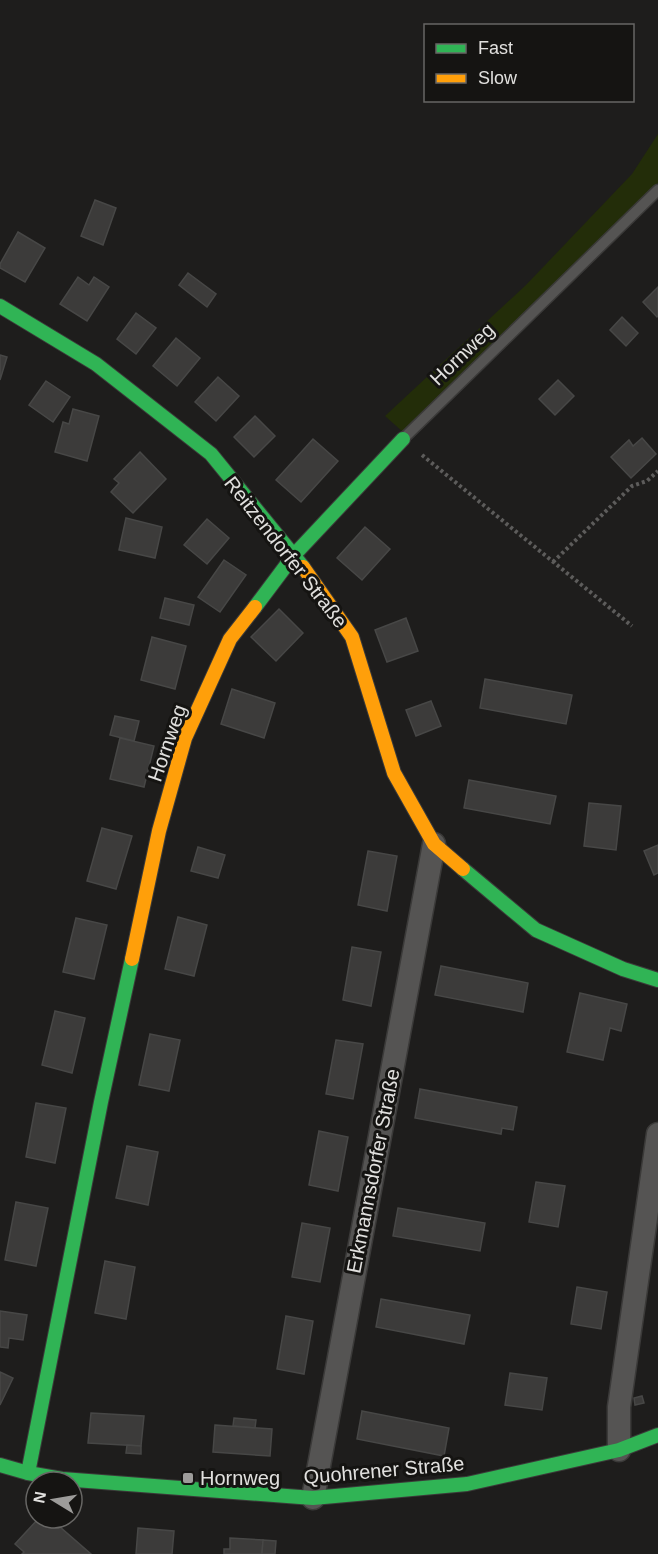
<svg xmlns="http://www.w3.org/2000/svg" width="658" height="1554" font-family="Arial,sans-serif">
<rect width="100%" height="100%" fill="#1e1d1c"/>
<!-- green -->
<polygon fill="#232d09" points="658,134 658,183 403,432 385,416 526,285 632,174"/>
<!-- building -->
<g fill="#3c3b3a" stroke="#474746" stroke-width="1.5">
<polygon points="95,200 116,208 103,245 81,236"/>
<polygon points="18,232 45,248 25,282 0,268 0,264"/>
<polygon points="188,273 216,294 207,307 179,285"/>
<polygon points="78,277 89,285 94,277 109,287 87,321 60,304"/>
<polygon points="658,287 658,316 657,317 643,302"/>
<polygon points="136,313 156,328 136,354 117,339"/>
<polygon points="622,317 638,333 626,346 610,330"/>
<polygon points="176,338 200,358 177,386 153,366"/>
<polygon points="0,355 7,357 0,380"/>
<polygon points="218,377 239,396 216,421 195,402"/>
<polygon points="558,380 574,396 555,415 539,399"/>
<polygon points="46,381 70,397 53,422 29,405"/>
<polygon points="73,409 99,416 87,461 55,452 63,422 69,424"/>
<polygon points="255,416 275,436 254,457 234,437"/>
<polygon points="642,438 656,454 631,478 611,457 629,440 633,446"/>
<polygon points="313,439 338,461 301,502 276,480"/>
<polygon points="140,452 166,479 133,513 111,492 119,483 114,479"/>
<polygon points="126,518 162,527 155,558 119,550"/>
<polygon points="207,519 229,538 207,564 184,545"/>
<polygon points="365,527 390,549 362,580 337,558"/>
<polygon points="224,560 246,575 220,612 198,597"/>
<polygon points="165,598 194,605 189,625 160,618"/>
<polygon points="279,609 303,633 276,661 251,637"/>
<polygon points="406,618 418,651 387,662 375,630"/>
<polygon points="152,637 186,646 175,689 141,680"/>
<polygon points="485,679 572,695 566,724 480,708"/>
<polygon points="232,689 275,703 264,738 221,724"/>
<polygon points="431,701 441,726 416,736 406,710"/>
<polygon points="115,716 139,721 134,741 110,735"/>
<polygon points="120,738 154,746 144,787 110,779"/>
<polygon points="469,780 556,796 550,824 464,808"/>
<polygon points="589,803 621,806 616,850 584,846"/>
<polygon points="102,828 132,836 116,889 87,881"/>
<polygon points="658,845 658,873 654,875 644,851"/>
<polygon points="198,847 225,855 218,878 191,871"/>
<polygon points="368,851 397,856 387,911 358,905"/>
<polygon points="178,917 207,925 194,976 165,969"/>
<polygon points="76,918 107,925 94,979 63,972"/>
<polygon points="352,947 381,952 371,1006 343,1000"/>
<polygon points="441,966 528,983 523,1012 435,995"/>
<polygon points="580,993 627,1004 621,1031 610,1028 603,1060 567,1052"/>
<polygon points="55,1011 85,1018 72,1073 42,1065"/>
<polygon points="150,1034 180,1040 169,1091 139,1085"/>
<polygon points="336,1040 363,1044 353,1099 326,1094"/>
<polygon points="420,1089 517,1107 513,1130 502,1128 501,1134 415,1118"/>
<polygon points="36,1103 66,1108 55,1163 26,1157"/>
<polygon points="319,1131 348,1137 338,1191 309,1185"/>
<polygon points="127,1146 158,1152 148,1205 116,1198"/>
<polygon points="536,1182 565,1186 558,1227 529,1222"/>
<polygon points="16,1202 48,1208 36,1266 5,1260"/>
<polygon points="398,1208 485,1223 480,1251 393,1236"/>
<polygon points="302,1223 330,1228 320,1282 292,1277"/>
<polygon points="105,1261 135,1267 126,1319 95,1313"/>
<polygon points="577,1287 607,1292 601,1329 571,1324"/>
<polygon points="381,1299 470,1315 464,1344 376,1327"/>
<polygon points="0,1311 27,1315 23,1340 9,1338 8,1348 0,1347"/>
<polygon points="286,1316 313,1321 304,1374 277,1369"/>
<polygon points="0,1372 13,1378 0,1405"/>
<polygon points="510,1373 547,1378 542,1410 505,1405"/>
<polygon points="642,1396 644,1403 635,1405 634,1398"/>
<polygon points="362,1411 449,1428 444,1456 357,1439"/>
<polygon points="91,1413 144,1416 141,1446 88,1443"/>
<polygon points="234,1418 256,1420 255,1428 233,1426"/>
<polygon points="215,1425 272,1429 270,1456 213,1452"/>
<polygon points="127,1445 141,1446 141,1454 126,1453"/>
<polygon points="38,1519 46,1527 52,1520 91,1554 22,1554 24,1552 15,1544"/>
<polygon points="138,1528 174,1531 172,1554 136,1554"/>
<polygon points="230,1538 263,1540 262,1554 224,1554 224,1549 230,1549"/>
<polygon points="263,1540 276,1541 275,1554 262,1554"/>
</g>
<g fill="none" stroke-linecap="round" stroke-linejoin="round">
<!-- lane casing -->
<g stroke="#3b3a39" stroke-width="13">
<polyline id="lane" points="405,437 658,190"/>
</g>
<!-- street casing -->
<g stroke="#3b3a39" stroke-width="25">
<g id="street">
<polyline points="619,1450 619,1407 658,1134"/>
<polyline points="313,1498 434,844"/>
</g>
</g>
<!-- fast casing -->
<g stroke="#3b3a39" stroke-width="16">
<g id="fast">
<polyline points="0,306 96,364 211,454 303,567"/>
<polyline points="255,607 294,555 403,439"/>
<polyline points="463,869 536,930 623,969 658,980"/>
<polyline points="0,1465 28,1473 62,1479 313,1498 467,1484 619,1450 658,1435"/>
<polyline points="28,1473 101,1102 132,959"/>
</g>
</g>
<!-- slow casing -->
<g stroke="#3b3a39" stroke-width="16">
<g id="slow">
<polyline points="303,567 352,637 394,773 434,844 463,869"/>
<polyline points="132,959 159,831 185,738 230,639 255,607"/>
</g>
</g>
<!-- path -->
<g stroke="#5d5c5b" stroke-width="4" stroke-dasharray="3 3" stroke-linecap="butt">
<polyline points="422,455 632,626"/>
<polyline points="553,562 632,486 647,481 658,471"/>
</g>
<!-- lane -->
<use href="#lane" stroke="#555453" stroke-width="10"/>
<!-- street -->
<use href="#street" stroke="#555453" stroke-width="22"/>
<!-- fast -->
<use href="#fast" stroke="#30b455" stroke-width="14"/>
<!-- slow -->
<use href="#slow" stroke="#ff9f0a" stroke-width="14"/>
</g>
<!-- markers -->
<rect fill="#9d9c9a" stroke="#151412" stroke-width="2" x="182" y="1472" width="12" height="12" rx="3"/>
<g text-anchor="middle" dominant-baseline="central" stroke-width="6" stroke-linejoin="round" paint-order="stroke">
<!-- street labels -->
<g font-size="20" fill="#e1e0de" stroke="#151412">
<text transform="translate(462 354) rotate(-44)">Hornweg</text>
<text transform="translate(286 552) rotate(52)">Reitzendorfer Straße</text>
<text transform="translate(167 743) rotate(-71)">Hornweg</text>
<text transform="translate(373 1171) rotate(-79)">Erkmannsdorfer Straße</text>
<text transform="translate(384 1470) rotate(-5)">Quohrener Straße</text>
</g>
<!-- poi labels -->
<g font-size="20" fill="#e1e0de" stroke="#151412" text-anchor="start">
<text x="200" y="1478">Hornweg</text>
</g>
</g>
<!-- legend -->
<rect x="424" y="24" width="210" height="78" fill="#151412" stroke="#676664" stroke-width="1.5"/>
<rect x="436" y="44" width="30" height="9" fill="#30b455" stroke="#676664" stroke-width="1.5"/>
<text x="478" y="54" font-size="18" fill="#e1e0de">Fast</text>
<rect x="436" y="74" width="30" height="9" fill="#ff9f0a" stroke="#676664" stroke-width="1.5"/>
<text x="478" y="84" font-size="18" fill="#e1e0de">Slow</text>
<!-- north arrow -->
<g transform="translate(54 1500) rotate(281)"><circle r="28" fill="#151412" stroke="#676664" stroke-width="1.5"/>
<path d="M0-4.5L10 22L0 15L-10 22Z" fill="#9d9c9a"/>
<text y="-9" font-size="16" font-weight="bold" text-anchor="middle" fill="#e1e0de">N</text>
</g>
</svg>
